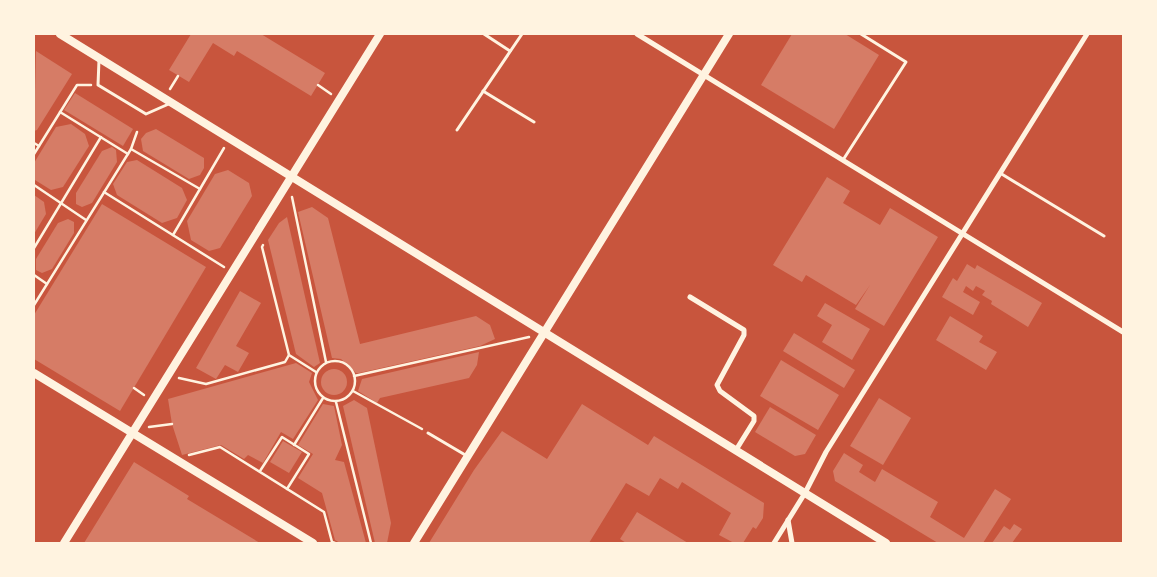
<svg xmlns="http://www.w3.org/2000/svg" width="1157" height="577" font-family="Merriweather,serif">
<rect width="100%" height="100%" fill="#c8553d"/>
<!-- building -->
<g fill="#d67c66">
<polygon points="191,34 261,34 325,73 311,96 237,51 234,56 213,43 189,82 169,70"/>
<polygon points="792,34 845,34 879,55 834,129 761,85"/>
<polygon points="36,51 72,74 37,130 34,131"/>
<polygon points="75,93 133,129 123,146 64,110"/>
<polygon points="71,124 85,134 89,146 63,187 51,190 35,180 34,163 56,127"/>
<polygon points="156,129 204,158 204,168 200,175 189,179 143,151 141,139 146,133"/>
<polygon points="112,147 116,150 117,162 92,203 82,207 76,204 76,193 102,151"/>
<polygon points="137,160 182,188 187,200 177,218 162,223 117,195 113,184 127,162"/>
<polygon points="228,170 249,183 252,196 220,248 209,251 191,240 187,221 215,174"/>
<polygon points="827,177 850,191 843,203 880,225 890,208 938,237 884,326 855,309 870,285 856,305 806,275 802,282 773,265"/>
<polygon points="34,195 44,202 46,214 34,234"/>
<polygon points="102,204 206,267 120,411 34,359 34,315"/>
<polygon points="312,207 328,218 360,344 476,316 490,325 495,339 480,346 359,373 356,373 341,359 332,358 298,212"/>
<polygon points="287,217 320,363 314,367 296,354 268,240 279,223"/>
<polygon points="68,219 74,222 74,233 52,269 42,273 36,270 36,259 58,223"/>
<polygon points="967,264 975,269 977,265 1042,303 1028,327 991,304 992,301 982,295 985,291 976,286 973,291 966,286 963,292 980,302 973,315 942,297 953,278 957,281"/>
<polygon points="240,291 261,303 236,346 249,353 238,372 225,365 216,379 196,368"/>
<polygon points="825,303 870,329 852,360 822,342 832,325 817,316"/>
<polygon points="950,316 983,336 979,342 997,352 986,370 936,340"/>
<polygon points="794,333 855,370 844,388 783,351"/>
<polygon points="479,352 477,365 469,378 380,398 377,403 358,391 362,379"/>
<polygon points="781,360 839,395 818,430 760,396"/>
<polygon points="296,363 312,373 309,382 318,400 293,439 281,432 263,463 248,455 244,459 221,445 182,455 172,424 168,399"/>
<circle cx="334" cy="382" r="13"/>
<polygon points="879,398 911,418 883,465 850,446"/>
<polygon points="354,400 367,408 391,523 387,543 375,543 343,406"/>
<polygon points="323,404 334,406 342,445 335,460 344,462 366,543 340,543 335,540 322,493 298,478 313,454 298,445"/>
<polygon points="582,404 648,445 654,436 764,503 763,518 756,529 753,527 743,543 734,543 719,535 731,513 682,482 678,489 660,478 649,496 626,483 589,543 429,543 474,470 502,431 547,459"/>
<polygon points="770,407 816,435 805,454 795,456 755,432"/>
<polygon points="283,441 302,452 289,473 270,462"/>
<polygon points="844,453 863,465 859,472 875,482 882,469 938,502 930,517 964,538 995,489 1011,499 983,543 938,543 835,481 833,471"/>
<polygon points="134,462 189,496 187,499 260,543 84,543"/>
<polygon points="637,512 688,543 626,543 620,539"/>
<polygon points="1014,524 1022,529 1012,543 992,543 1004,526 1010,530"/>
</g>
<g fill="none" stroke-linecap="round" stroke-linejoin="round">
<!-- path -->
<g stroke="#fff3e0" stroke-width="2.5">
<polyline points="318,85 331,94"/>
<polyline points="170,89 178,76"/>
<polyline points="60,112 128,154"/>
<polyline points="34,143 39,146"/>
<polyline points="131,149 200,189"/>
<polyline points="34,154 77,85 91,85"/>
<polyline points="34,185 86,220"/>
<polyline points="104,192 224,267"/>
<polyline points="292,197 326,362"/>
<polyline points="173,235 224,148"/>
<polyline points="263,245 262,247 289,355 316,372"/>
<polyline points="34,248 101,137"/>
<polyline points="34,275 47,284"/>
<polyline points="34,305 131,149 137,132"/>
<circle cx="335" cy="381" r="20"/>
<polyline points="354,376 529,337"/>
<polyline points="179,378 206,384 285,362 289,355"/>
<polyline points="134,388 144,395"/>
<polyline points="353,391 422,429"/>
<polyline points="336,402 371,543"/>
<polyline points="149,427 172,424"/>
<polyline points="294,445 323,398"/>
<polyline points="189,455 220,447 324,512 332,542 335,543"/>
<polyline points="260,471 282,437 309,454 287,489"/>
</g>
<!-- service -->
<g stroke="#fff3e0" stroke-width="3">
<polyline points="484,34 510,51"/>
<polyline points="99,60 98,85 146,114 171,103"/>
<polyline points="483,91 534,122"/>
<polyline points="457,130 522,34"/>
<polyline points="843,160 906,62 861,34"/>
<polyline points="1000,173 1104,236"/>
<polyline points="428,433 467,456"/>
</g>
<!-- minor -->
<g stroke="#fff3e0" stroke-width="5">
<polyline points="637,34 1123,332"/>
<polyline points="690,297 744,330 744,335 717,385 720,391 754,416 754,421 736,450"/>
<polyline points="788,520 792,543"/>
<polyline points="774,543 805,493 826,452 1087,34"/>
</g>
<!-- tertiary -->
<g stroke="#fff3e0" stroke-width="8">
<polyline points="60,34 886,543"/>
<polyline points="34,373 313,543"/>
<polyline points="64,543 380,34"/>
<polyline points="414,543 729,34"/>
</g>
</g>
<!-- border -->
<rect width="1157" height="577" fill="none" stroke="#fff3e0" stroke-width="70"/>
</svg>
